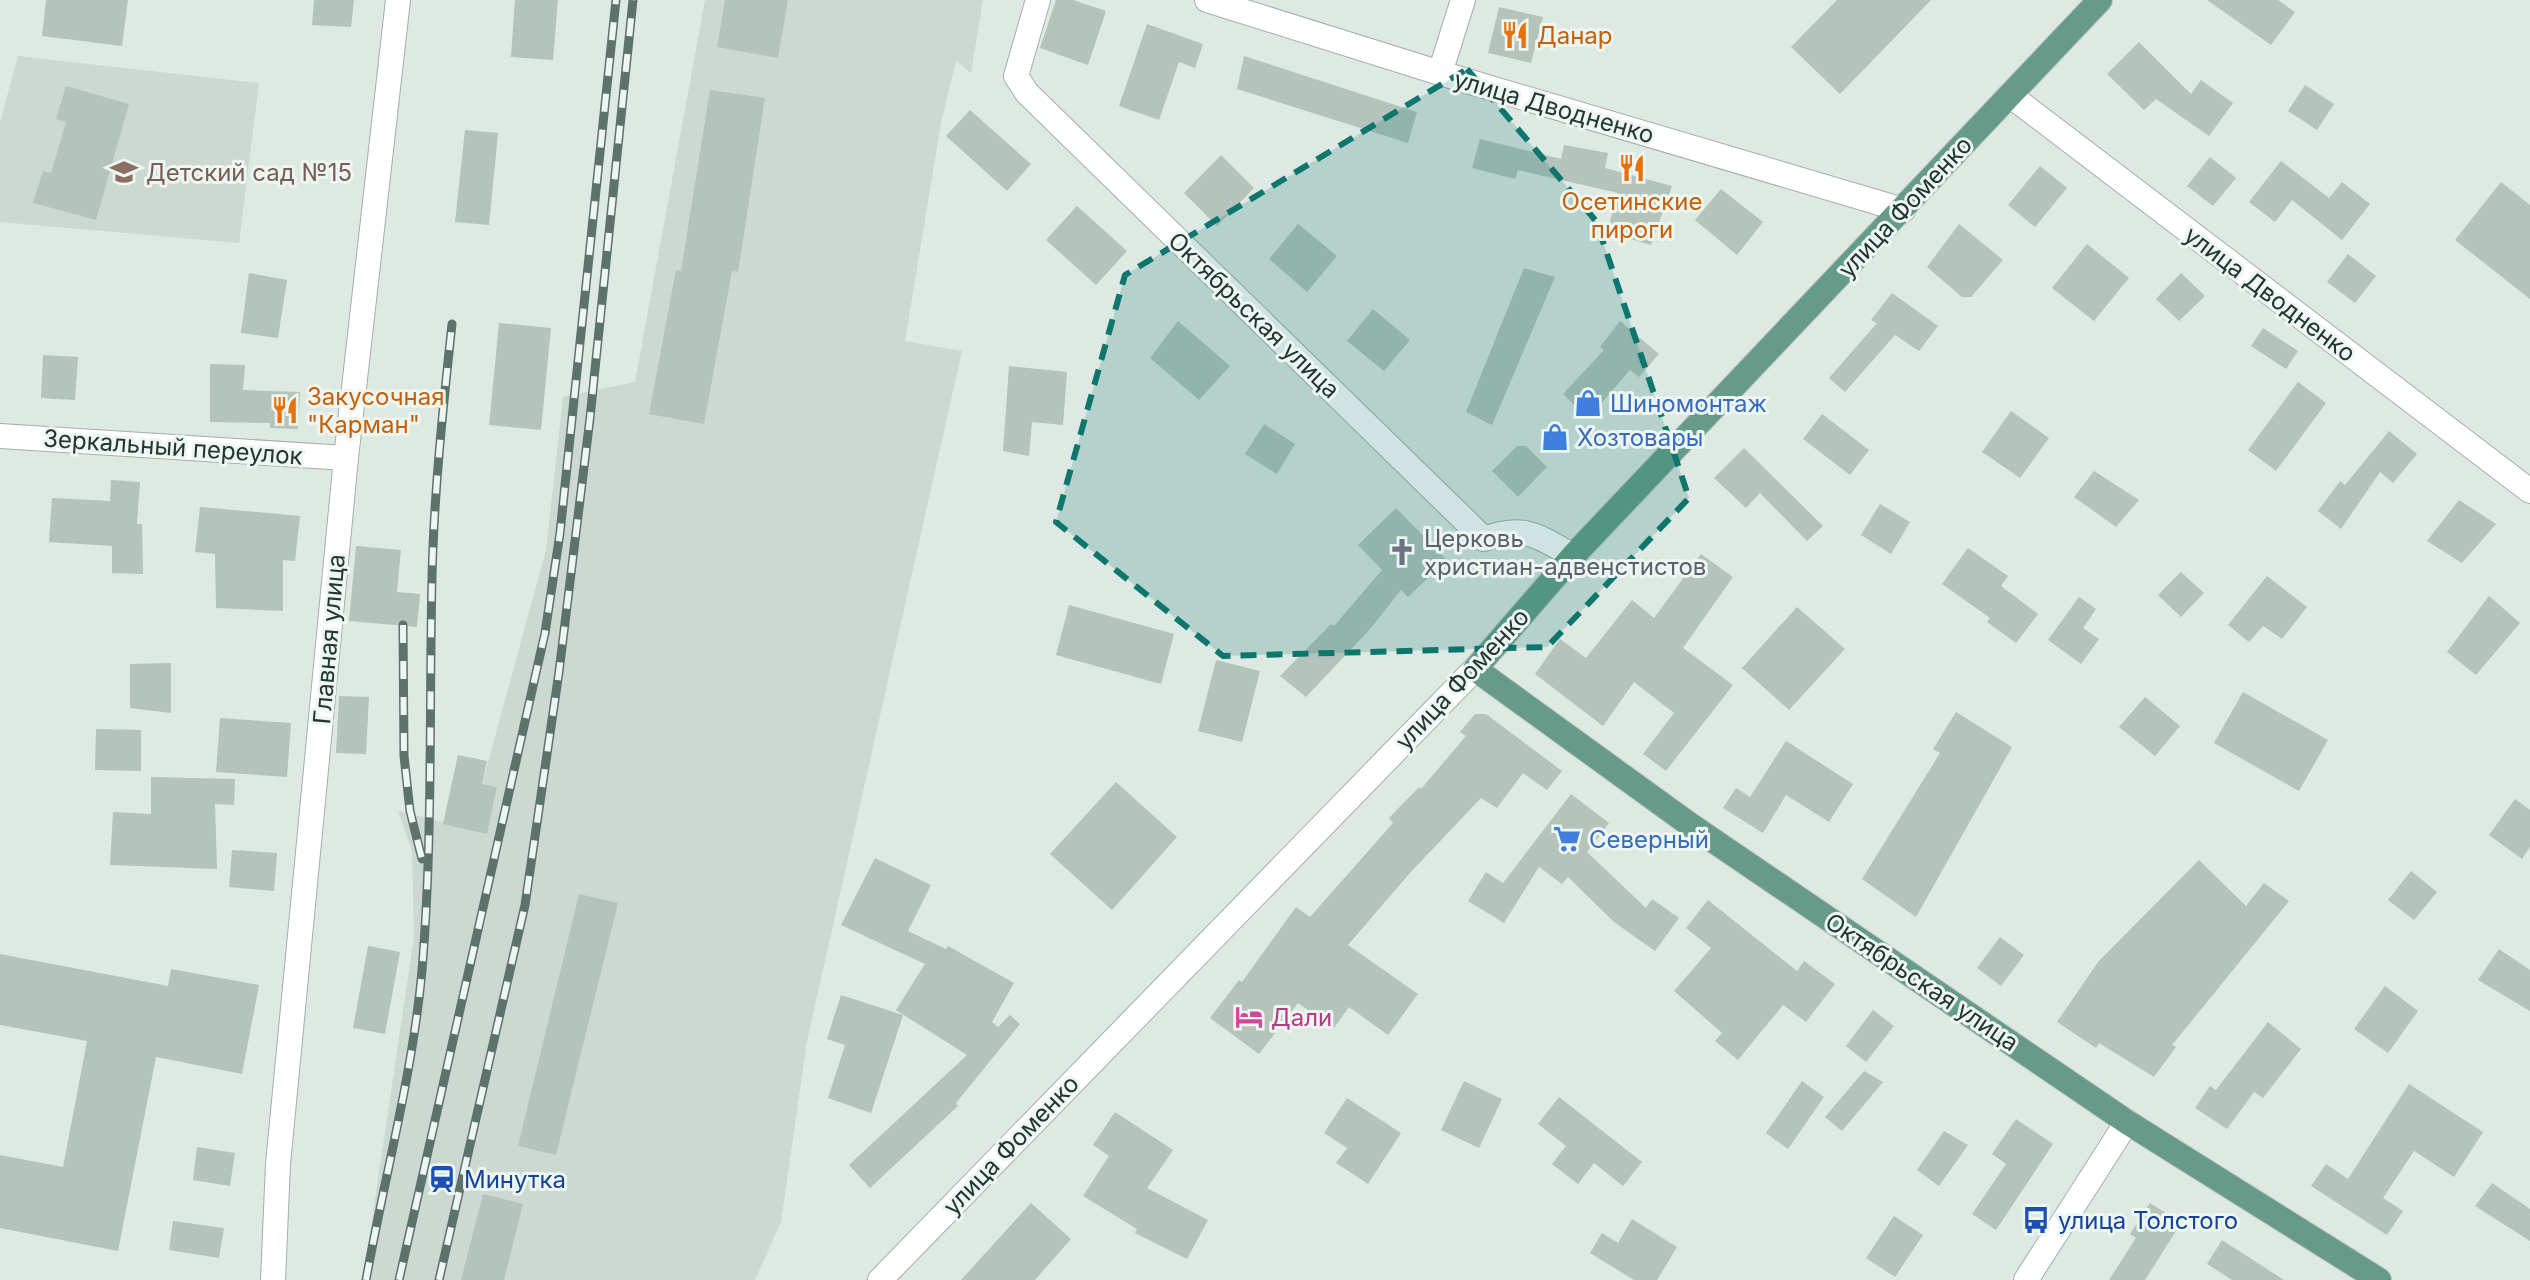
<svg xmlns="http://www.w3.org/2000/svg" width="2530" height="1280" font-family="Inter,sans-serif">
<rect width="100%" height="100%" fill="#dee9e3"/>
<!-- built -->
<g fill="#cdd8d2">
<polygon points="705,0 983,0 971,73 956,61 941,123 905,341 962,351 807,1041 781,1222 755,1280 363,1280 414,937 412,851 398,811 487,833 497,788 482,784 546,550 563,397 635,382"/>
<polygon points="18,56 259,83 239,243 0,222 0,122"/>
</g>
<!-- building -->
<g fill="#b4c3bc">
<polygon points="46,0 128,0 122,46 42,36"/>
<polygon points="314,0 354,0 351,27 312,25"/>
<polygon points="515,0 558,0 553,60 511,57"/>
<polygon points="725,0 788,0 778,58 717,47"/>
<polygon points="1056,0 1073,0 1106,11 1088,65 1040,48"/>
<polygon points="1837,0 1931,0 1840,94 1791,47"/>
<polygon points="2207,0 2278,0 2295,12 2271,45"/>
<polygon points="1499,7 1543,17 1531,63 1488,53"/>
<polygon points="1147,24 1203,44 1195,68 1179,62 1159,120 1119,106"/>
<polygon points="2139,42 2191,94 2201,80 2233,103 2209,136 2156,99 2144,110 2107,74"/>
<polygon points="1244,56 1417,112 1408,143 1237,89"/>
<polygon points="2305,85 2334,104 2317,130 2288,111"/>
<polygon points="66,86 129,104 96,220 33,203 43,171 51,173 66,122 56,119"/>
<polygon points="710,90 765,98 738,272 732,271 704,424 649,414 676,270 681,271"/>
<polygon points="970,110 1031,164 1007,191 946,136"/>
<polygon points="465,130 498,133 489,225 455,222"/>
<polygon points="1480,139 1561,159 1564,145 1608,153 1605,168 1672,186 1651,245 1607,232 1618,193 1518,170 1515,179 1472,168"/>
<polygon points="1221,155 1254,188 1217,226 1184,193"/>
<polygon points="2210,157 2236,178 2213,206 2187,186"/>
<polygon points="2281,161 2329,198 2342,182 2370,204 2342,240 2292,200 2275,222 2249,202"/>
<polygon points="2040,166 2067,188 2035,227 2008,205"/>
<polygon points="2501,182 2530,205 2530,299 2455,240"/>
<polygon points="1721,189 1763,222 1737,255 1695,220"/>
<polygon points="1077,206 1127,251 1096,285 1046,240"/>
<polygon points="1298,224 1337,256 1307,292 1269,259"/>
<polygon points="1959,224 2003,260 1971,297 1962,297 1927,267"/>
<polygon points="2087,244 2129,278 2094,321 2052,288"/>
<polygon points="2348,254 2376,276 2355,303 2327,282"/>
<polygon points="1524,268 1555,277 1492,425 1466,412"/>
<polygon points="249,273 287,280 278,338 241,333"/>
<polygon points="2181,273 2205,296 2179,321 2156,299"/>
<polygon points="1892,293 1938,326 1919,351 1895,335 1845,392 1829,378 1877,323 1871,320"/>
<polygon points="1373,309 1410,340 1384,371 1347,341"/>
<polygon points="1178,321 1230,366 1199,400 1150,358"/>
<polygon points="1620,321 1659,354 1639,377 1630,370 1588,419 1563,394 1604,350 1600,347"/>
<polygon points="499,323 551,328 541,430 489,425"/>
<polygon points="2263,328 2298,351 2286,369 2251,346"/>
<polygon points="43,355 78,357 75,400 41,398"/>
<polygon points="210,364 245,365 243,390 300,392 298,429 270,428 270,423 210,422"/>
<polygon points="1009,366 1067,372 1063,425 1032,422 1029,456 1003,451"/>
<polygon points="2298,382 2326,403 2276,471 2248,450"/>
<polygon points="2011,411 2049,438 2020,478 1982,452"/>
<polygon points="1822,414 1869,450 1850,475 1803,439"/>
<polygon points="1264,424 1295,444 1277,474 1245,454"/>
<polygon points="2389,431 2417,454 2393,483 2380,472 2341,529 2318,511 2340,481 2345,485"/>
<polygon points="1517,446 1526,446 1547,467 1518,497 1492,471"/>
<polygon points="1744,448 1823,526 1807,541 1760,493 1746,508 1714,478"/>
<polygon points="2094,471 2139,500 2116,527 2074,497"/>
<polygon points="111,480 140,482 137,524 142,524 143,574 112,573 112,546 49,542 52,498 110,501"/>
<polygon points="2459,500 2496,524 2462,563 2427,541"/>
<polygon points="1880,504 1910,522 1891,554 1861,535"/>
<polygon points="200,507 300,516 295,561 283,560 283,611 216,608 215,554 195,552"/>
<polygon points="1396,508 1447,560 1408,597 1401,590 1371,628 1306,697 1280,676 1331,624 1334,626 1382,570 1358,545"/>
<polygon points="356,546 401,550 397,592 420,594 417,627 349,621"/>
<polygon points="1968,548 2008,576 2001,586 2038,614 2016,643 1987,622 1990,618 1942,584"/>
<polygon points="1701,554 1733,577 1683,648 1733,685 1666,771 1643,754 1674,713 1634,682 1603,726 1535,674 1560,639 1586,658 1632,600 1654,618"/>
<polygon points="2181,572 2204,593 2181,617 2158,595"/>
<polygon points="2267,576 2307,607 2282,639 2263,626 2249,642 2228,625"/>
<polygon points="2489,596 2520,623 2476,675 2447,652"/>
<polygon points="2079,597 2096,609 2083,628 2099,639 2081,664 2048,640"/>
<polygon points="1069,605 1174,634 1161,684 1056,655"/>
<polygon points="1797,607 1845,649 1789,710 1742,668"/>
<polygon points="1216,660 1260,671 1242,742 1198,731"/>
<polygon points="171,663 171,713 130,708 130,664"/>
<polygon points="2243,692 2328,740 2299,791 2214,743"/>
<polygon points="339,696 369,697 366,754 336,753"/>
<polygon points="2145,697 2180,726 2155,756 2119,727"/>
<polygon points="1956,712 2012,747 1916,917 1862,879 1940,753 1933,749"/>
<polygon points="1475,714 1486,714 1562,771 1547,790 1523,773 1497,808 1481,798 1409,874 1348,945 1418,994 1388,1035 1349,1007 1334,1028 1298,1003 1259,1054 1210,1018 1239,980 1242,982 1296,907 1310,917 1393,823 1389,818 1419,787 1421,789 1466,736 1460,732"/>
<polygon points="220,718 291,723 287,777 216,772"/>
<polygon points="96,729 141,730 141,771 95,770"/>
<polygon points="1786,741 1853,784 1829,822 1786,795 1763,833 1723,808 1736,788 1750,797"/>
<polygon points="458,755 487,761 482,784 497,787 487,834 443,824"/>
<polygon points="151,777 235,779 234,805 215,804 217,869 110,865 113,812 151,814"/>
<polygon points="1116,782 1177,837 1112,910 1050,854"/>
<polygon points="1571,794 1609,823 1587,852 1646,908 1652,899 1679,918 1655,951 1614,922 1568,877 1562,884 1539,867 1504,923 1468,901 1486,872 1503,883"/>
<polygon points="2515,799 2530,810 2530,847 2522,859 2489,835"/>
<polygon points="232,850 277,853 274,891 229,887"/>
<polygon points="875,858 931,885 908,931 946,949 948,946 1014,983 992,1022 998,1027 1010,1015 1020,1024 956,1103 958,1106 870,1188 849,1165 967,1055 896,1010 925,964 841,925"/>
<polygon points="2199,860 2246,906 2264,883 2289,901 2172,1045 2176,1047 2154,1077 2099,1043 2096,1048 2057,1022 2098,962"/>
<polygon points="2411,871 2437,892 2414,920 2388,900"/>
<polygon points="579,894 618,903 556,1155 518,1146"/>
<polygon points="1708,900 1797,971 1804,961 1835,984 1806,1022 1783,1005 1738,1060 1715,1041 1722,1033 1674,991 1711,948 1686,928"/>
<polygon points="2000,937 2024,955 2001,986 1977,968"/>
<polygon points="368,946 400,952 385,1034 353,1028"/>
<polygon points="2499,949 2530,970 2530,1011 2478,980"/>
<polygon points="0,954 168,986 171,969 259,985 242,1074 156,1057 118,1251 0,1228 0,1155 63,1167 87,1041 0,1025"/>
<polygon points="2385,986 2418,1011 2388,1053 2354,1029"/>
<polygon points="841,995 903,1015 871,1113 828,1098 845,1045 827,1039"/>
<polygon points="1873,1010 1894,1026 1866,1062 1846,1046"/>
<polygon points="2268,1022 2301,1049 2263,1098 2254,1092 2227,1129 2195,1108 2210,1086 2216,1090"/>
<polygon points="1864,1071 1883,1082 1842,1131 1825,1117"/>
<polygon points="1464,1081 1502,1099 1479,1148 1441,1130"/>
<polygon points="1802,1081 1824,1097 1788,1149 1766,1133"/>
<polygon points="2409,1084 2483,1132 2454,1177 2414,1151 2383,1198 2403,1211 2387,1235 2311,1186 2326,1164 2348,1179"/>
<polygon points="1559,1097 1642,1162 1623,1186 1594,1163 1578,1184 1552,1164 1566,1146 1538,1124"/>
<polygon points="1347,1098 1401,1133 1368,1184 1336,1163 1347,1148 1324,1133"/>
<polygon points="1115,1112 1173,1150 1147,1188 1208,1220 1187,1259 1135,1233 1137,1229 1083,1196 1109,1156 1093,1145"/>
<polygon points="2016,1119 2053,1144 1996,1230 1972,1214 2006,1164 1992,1154"/>
<polygon points="1944,1131 1968,1145 1939,1186 1917,1170"/>
<polygon points="197,1147 235,1153 230,1186 193,1180"/>
<polygon points="2492,1183 2530,1209 2530,1241 2475,1206"/>
<polygon points="483,1194 523,1204 504,1280 461,1280"/>
<polygon points="1031,1203 1071,1239 1035,1280 961,1280"/>
<polygon points="2150,1203 2181,1223 2145,1280 2109,1280 2136,1238 2130,1234"/>
<polygon points="1894,1216 1923,1235 1895,1277 1866,1258"/>
<polygon points="1632,1219 1677,1247 1657,1280 1634,1280 1590,1253 1602,1233 1618,1243"/>
<polygon points="173,1221 224,1228 219,1258 169,1250"/>
<polygon points="2222,1240 2284,1280 2232,1280 2207,1264"/>
</g>
<g fill="none" stroke-linecap="round" stroke-linejoin="round">
<!-- minor casing -->
<g stroke="#a2b0a9" stroke-width="26">
<g id="minor">
<path d="M 1038,0 L 1016,76 L 1027,93 L 1484,539 C 1525,524 1538,536 1573,556"/>
<polyline points="1207,0 1440,73 1903,210"/>
<polyline points="1440,73 1463,0"/>
<polyline points="2011,96 2530,491"/>
<polyline points="0,436 346,458"/>
<polyline points="273,1280 278,1164 346,458 398,0"/>
<polyline points="880,1280 1475,669"/>
<polyline points="2026,1280 2127,1122"/>
</g>
</g>
<!-- major casing -->
<g stroke="#bcc3c1" stroke-width="26">
<polyline id="major" points="2100,0 1573,556 1475,669 1689,824 2127,1122 2379,1280"/>
</g>
<!-- minor -->
<use href="#minor" stroke="#fff" stroke-width="24"/>
<!-- major -->
<use href="#major" stroke="#669b89" stroke-width="24"/>
<!-- rail casing -->
<g stroke="#5b736b" stroke-width="9">
<g id="rail">
<polyline points="403,625 404,756 410,811 422,859"/>
<path d="M 366,1280 C 384,1179 413,1073 422,970 C 433,839 429,708 432,577 C 434,492 443,408 452,324"/>
<polyline points="399,1280 545,633 560,533 616,0"/>
<polyline points="439,1280 525,905 559,672 590,418 633,0"/>
</g>
</g>
<!-- rail -->
<use href="#rail" stroke="#eef6f1" stroke-width="6" stroke-dasharray="18" stroke-linecap="butt"/>
</g>
<!-- marked area -->
<path fill="#0f766e" fill-opacity="0.2" stroke="#0f766e" stroke-width="6" stroke-dasharray="16 10" stroke-linejoin="round" d="M 1467,69 L 1596,221 L 1689,498 L 1547,647 L 1223,656 L 1056,522 L 1125,275 Z"/>
<!-- icons -->
<defs>
<g id="restaurant-bare" transform="scale(2.16)"><path d="M-5-6h1v4h1v-4h1v4h1v-4h1v5L-1.5 .5V6h-2V.5L-5-1ZM5-6V6H3V1.5H1.5Q1.5-4 5-6Z" fill="#e8710a" stroke="#eef6f1" stroke-width="2.5" paint-order="stroke"/></g>
<g id="school-bare" transform="scale(2.16)"><path d="M0-5L7-2L0 1L-7-2ZM-4 1L0 2.5L4 1V4Q0 6-4 4Z" fill="#8d6e63" stroke="#eef6f1" stroke-width="2.5" paint-order="stroke"/></g>
<g id="shop-bare" transform="scale(2.16)"><path d="M-5-2.5h2.3a2.7 3.5 0 0 1 5.4 0H5L5.5 6h-11ZM-1.5-2.5h3a1.5 2.3 0 0 0-3 0Z" fill="#3f7fe0" stroke="#eef6f1" stroke-width="2.5" paint-order="stroke"/></g>
<g id="church-bare" transform="scale(2.16)"><path d="M-1.2-6h2.4v3.5h3.3v2.4h-3.3V6h-2.4V-.1h-3.3v-2.4h3.3Z" fill="#6b7280" stroke="#eef6f1" stroke-width="2.5" paint-order="stroke"/></g>
<g id="supermarket-bare" transform="scale(2.16)"><path d="M-6-5.5h2.5l.6 2H6L4.5 2H-2.5L-4.4-4H-6ZM-1.5 3.2a1.3 1.3 0 1 0 .1 0ZM3 3.2a1.3 1.3 0 1 0 .1 0Z" fill="#3f7fe0" stroke="#eef6f1" stroke-width="2.5" paint-order="stroke"/></g>
<g id="hotel-bare" transform="scale(2.16)"><path d="M-6-4.5h1.5V1H6V5H4.5V3h-9V5H-6ZM-4 0a1.8 1.8 0 1 1 3.6 0ZM.5 0V-2.5h3Q6-2.5 6 0Z" fill="#d1479c" stroke="#eef6f1" stroke-width="2.5" paint-order="stroke"/></g>
<g id="station-bare" transform="scale(2.16)"><path d="M-3-6H3Q5-6 5-4V2Q5 4 3 4L4.5 6H3L1.5 4h-3L-3 6H-4.5L-3 4Q-5 4-5 2V-4Q-5-6-3-6ZM-3.5-4v3h7v-3ZM-3.5 1v1.5H-2V1ZM2 1v1.5H3.5V1Z" fill="#1a4fb4" stroke="#eef6f1" stroke-width="2.5" paint-order="stroke"/></g>
<g id="bus-bare" transform="scale(2.16)"><path d="M-5-6H5V4H4V6H2V4H-2V6H-4V4H-5ZM-3.5-4V0h7V-4ZM-3.5 1.2v1.5H-2V1.2ZM2 1.2v1.5H3.5V1.2Z" fill="#1a4fb4" stroke="#eef6f1" stroke-width="2.5" paint-order="stroke"/></g>
</defs>
<g fill-rule="evenodd">
<use href="#restaurant-bare" x="1515" y="35"/>
<use href="#restaurant-bare" x="1632" y="168"/>
<use href="#school-bare" x="124" y="172"/>
<use href="#shop-bare" x="1588" y="403"/>
<use href="#restaurant-bare" x="285" y="410"/>
<use href="#shop-bare" x="1555" y="437"/>
<use href="#church-bare" x="1402" y="552"/>
<use href="#supermarket-bare" x="1567" y="839"/>
<use href="#hotel-bare" x="1249" y="1017"/>
<use href="#station-bare" x="442" y="1179"/>
<use href="#bus-bare" x="2036" y="1220"/>
</g>
<g text-anchor="middle" dominant-baseline="central" stroke-width="6" stroke-linejoin="round" paint-order="stroke">
<!-- food labels -->
<g font-size="24" fill="#c56008" stroke="#eef6f1" text-anchor="start">
<text x="1537" y="35">Данар</text>
<text x="1632" y="201" text-anchor="middle">Осетинские<tspan x="1632" dy="28">пироги</tspan></text>
<text x="307" y="396">Закусочная<tspan x="307" dy="28">"Карман"</tspan></text>
</g>
<!-- street labels -->
<g font-size="24" fill="#21372f" stroke="#eef6f1">
<text transform="translate(1554 107) rotate(16)">улица Дводненко</text>
<text transform="translate(1905 207) rotate(-47)">улица Фоменко</text>
<text transform="translate(2270 294) rotate(37)">улица Дводненко</text>
<text transform="translate(1254 315) rotate(44)">Октябрьская улица</text>
<text transform="translate(173 447) rotate(4)">Зеркальный переулок</text>
<text transform="translate(329 639) rotate(-85)">Главная улица</text>
<text transform="translate(1462 679) rotate(-47)">улица Фоменко</text>
<text transform="translate(1922 982) rotate(34)">Октябрьская улица</text>
<text transform="translate(1011 1145) rotate(-46)">улица Фоменко</text>
</g>
<!-- education labels -->
<g font-size="24" fill="#785e54" stroke="#eef6f1" text-anchor="start">
<text x="146" y="172">Детский сад №15</text>
</g>
<!-- shop labels -->
<g font-size="24" fill="#366cbe" stroke="#eef6f1" text-anchor="start">
<text x="1610" y="403">Шиномонтаж</text>
<text x="1577" y="437">Хозтовары</text>
<text x="1589" y="839">Северный</text>
</g>
<!-- worship labels -->
<g font-size="24" fill="#5b616d" stroke="#eef6f1" text-anchor="start">
<text x="1424" y="538">Церковь<tspan x="1424" dy="28">христиан-адвенстистов</tspan></text>
</g>
<!-- hotel labels -->
<g font-size="24" fill="#b23c85" stroke="#eef6f1" text-anchor="start">
<text x="1271" y="1017">Дали</text>
</g>
<!-- transit labels -->
<g font-size="24" fill="#164399" stroke="#eef6f1" text-anchor="start">
<text x="464" y="1179">Минутка</text>
<text x="2058" y="1220">улица Толстого</text>
</g>
</g>
</svg>
